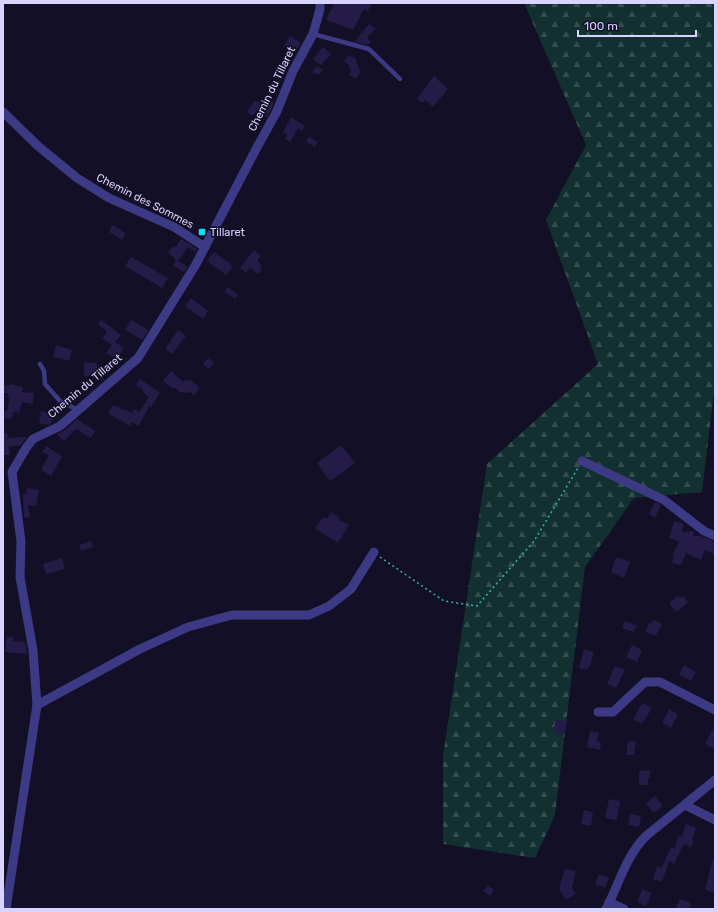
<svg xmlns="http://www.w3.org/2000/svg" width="718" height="912" font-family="Rubik,sans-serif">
<defs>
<pattern id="forest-firs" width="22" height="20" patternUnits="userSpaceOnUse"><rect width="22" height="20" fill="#12302f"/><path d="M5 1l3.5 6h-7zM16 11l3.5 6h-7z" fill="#344d4e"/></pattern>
</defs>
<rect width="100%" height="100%" fill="#130f26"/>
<!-- forest -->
<polygon fill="url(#forest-firs)" points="524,3 715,3 715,383 702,492 634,498 585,567 555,815 535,858 443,844 443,756 487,464 598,364 546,220 586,145"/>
<!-- building -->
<g fill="#241b47">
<polygon points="334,3 368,3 372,6 367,11 364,9 353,30 326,20"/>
<polygon points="369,24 376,28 367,38 371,42 368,45 357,42 355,41"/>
<polygon points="290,36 301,43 296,52 284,46"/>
<polygon points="323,47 331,54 321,65 313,59"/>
<polygon points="348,55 355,58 359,70 361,71 356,79 349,75 351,72 348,64 344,62"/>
<polygon points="317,66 323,70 319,75 312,72"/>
<polygon points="434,76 448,89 433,107 425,100 422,103 417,99"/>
<polygon points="264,99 274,103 267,117 257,110 253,116 247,112 255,100 261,104"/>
<polygon points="291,117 305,126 302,131 298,128 290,142 285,139 287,135 283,132"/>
<polygon points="309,137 318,142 315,147 306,142"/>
<polygon points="112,225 126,233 122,240 109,232"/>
<polygon points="181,239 197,249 196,252 188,247 178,261 168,253 173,246 175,248"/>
<polygon points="254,250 261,256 257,261 262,265 260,268 262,270 258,274 250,268 246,273 240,268"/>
<polygon points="214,252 233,266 226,275 207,261"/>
<polygon points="131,257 168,278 162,288 125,266"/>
<polygon points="176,260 188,267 184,272 173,266"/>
<polygon points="228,287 238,295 235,299 224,292"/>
<polygon points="191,298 208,311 203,319 185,306"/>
<polygon points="101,320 121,335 115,342 124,348 119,355 117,354 114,358 106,353 112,345 102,339 107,332 98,324"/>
<polygon points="131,320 149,330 142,340 125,330"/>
<polygon points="178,330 186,336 172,354 165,349"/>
<polygon points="56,345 72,350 69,361 53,357"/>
<polygon points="208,358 214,363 209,369 203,364"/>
<polygon points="84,362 97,363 97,376 84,376"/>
<polygon points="171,371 182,381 190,380 200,388 193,396 192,392 186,393 180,392 175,388 172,388 163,381"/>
<polygon points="140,379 160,393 151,407 149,406 139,426 132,422 130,426 108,413 113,405 124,410 125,409 132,413 134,409 139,412 149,397 142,392 143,390 136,385"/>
<polygon points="9,384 23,387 22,392 34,393 33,404 22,402 19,413 13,412 12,419 4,418 5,410 7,411 10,397 7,397 8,393 3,393 3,385 9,386"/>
<polygon points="41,411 53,415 51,423 49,425 39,423"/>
<polygon points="77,419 95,431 91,438 76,429 64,441 57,434 64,431"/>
<polygon points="3,433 7,433 8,438 26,437 26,438 21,445 9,447 10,455 3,455"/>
<polygon points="341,445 355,463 330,481 317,463"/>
<polygon points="46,446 62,456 51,476 41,470 49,455 42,452"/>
<polygon points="27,488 39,490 36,506 28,505 30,517 24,518 23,494 26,494"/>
<polygon points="655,502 661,505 655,518 649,514"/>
<polygon points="331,512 340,518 339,520 349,525 338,543 315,529 323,517 327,519"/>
<polygon points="674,521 684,524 682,532 694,531 693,536 701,536 715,542 715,554 705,550 701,560 686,553 681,565 672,563 674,557 672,556 679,542 669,538"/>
<polygon points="91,541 93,547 81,551 79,545"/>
<polygon points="616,557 630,562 624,578 611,572"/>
<polygon points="62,558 65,569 46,574 43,564"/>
<polygon points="678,596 680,598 683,596 688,602 677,612 669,603"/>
<polygon points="654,620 662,624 656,636 645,632 650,622 652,623"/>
<polygon points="625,621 637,626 633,632 622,628"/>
<polygon points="7,637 14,638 13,641 25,642 27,654 5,652"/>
<polygon points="632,645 642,650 637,662 626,657"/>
<polygon points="584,649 594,652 590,666 589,666 587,670 579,668"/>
<polygon points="684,665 696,672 691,681 679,675"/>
<polygon points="615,666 625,670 616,688 607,684"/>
<polygon points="642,703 652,708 642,724 633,720"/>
<polygon points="669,709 678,714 671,728 662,723"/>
<polygon points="556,719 567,721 564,735 553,732"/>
<polygon points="715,725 715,749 705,744"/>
<polygon points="590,731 599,733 597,742 601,743 600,750 587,747"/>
<polygon points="628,741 636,742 634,755 626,755"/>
<polygon points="650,770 650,778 648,778 648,785 639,785 639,771"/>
<polygon points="655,796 663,806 655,812 653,812 646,803"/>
<polygon points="609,799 620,801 617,820 605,818"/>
<polygon points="584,810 593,812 591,826 581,824"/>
<polygon points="630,814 641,816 639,827 628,825"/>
<polygon points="686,824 696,828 692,840 694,841 691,847 684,844 674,864 669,861 662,882 653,879 657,866 661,868 671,847 674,849 679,836 682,837"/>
<polygon points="713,859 715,859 715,893 705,890"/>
<polygon points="565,869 576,871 572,888 576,894 566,900 559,889"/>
<polygon points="599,874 609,878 605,888 595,884"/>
<polygon points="488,885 494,890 490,896 483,891"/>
<polygon points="642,889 652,893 646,906 637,902"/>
<polygon points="680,899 691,903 689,909 675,909"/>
</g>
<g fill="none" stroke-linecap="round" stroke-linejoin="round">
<!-- path -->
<polyline stroke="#2fb8b0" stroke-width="1.5" stroke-dasharray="2 3" stroke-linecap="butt" points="380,557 444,601 477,606 534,541 578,468"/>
<!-- service -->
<g stroke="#3d3a85" stroke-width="4.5">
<polyline points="313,34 369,49 400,79"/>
<polyline points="40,364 44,371 45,384 60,401 78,410"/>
</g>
<!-- minor -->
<g stroke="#3d3a85" stroke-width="9">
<polyline points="3,112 38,146 77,178 109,198 174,227 205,247"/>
<polyline points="582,461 664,500 704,531 715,536"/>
<polyline points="37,705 140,649 188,627 232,615 309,615 329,606 351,589 374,552"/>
<polyline points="598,712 613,712 645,682 660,682 715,710"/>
<polyline points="685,805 715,820"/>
<polyline points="609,902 624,909"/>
<polyline points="6,909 37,705 33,650 20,577 21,541 12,472 26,448 33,439 60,426 138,358 195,266 255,151 277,111 293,71 313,34 320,9 320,3"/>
<path d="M 606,909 C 619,884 626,856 646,836 L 715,780"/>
</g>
</g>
<!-- markers -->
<rect fill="#00e5ff" stroke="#130f26" stroke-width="1.5" x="198" y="228" width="8" height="8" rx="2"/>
<g text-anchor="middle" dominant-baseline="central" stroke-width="3.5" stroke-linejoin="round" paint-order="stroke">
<!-- street labels -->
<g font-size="11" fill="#d9d4ff" stroke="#130f26">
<text transform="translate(272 89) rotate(-64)">Chemin du Tillaret</text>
<text transform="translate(145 201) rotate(27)">Chemin des Sommes</text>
<text transform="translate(85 386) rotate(-40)">Chemin du Tillaret</text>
</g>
<!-- poi labels -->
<g font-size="11" fill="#d9d4ff" stroke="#130f26" text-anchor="start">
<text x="210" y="232">Tillaret</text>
</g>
</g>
<!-- border -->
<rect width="718" height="912" fill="none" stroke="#d9d4ff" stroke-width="8"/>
<!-- scale -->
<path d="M578 30v6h118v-6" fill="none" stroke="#d9d4ff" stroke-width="2"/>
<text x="584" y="30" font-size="12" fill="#d9d4ff" stroke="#130f26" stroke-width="3" paint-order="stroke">100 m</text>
</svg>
